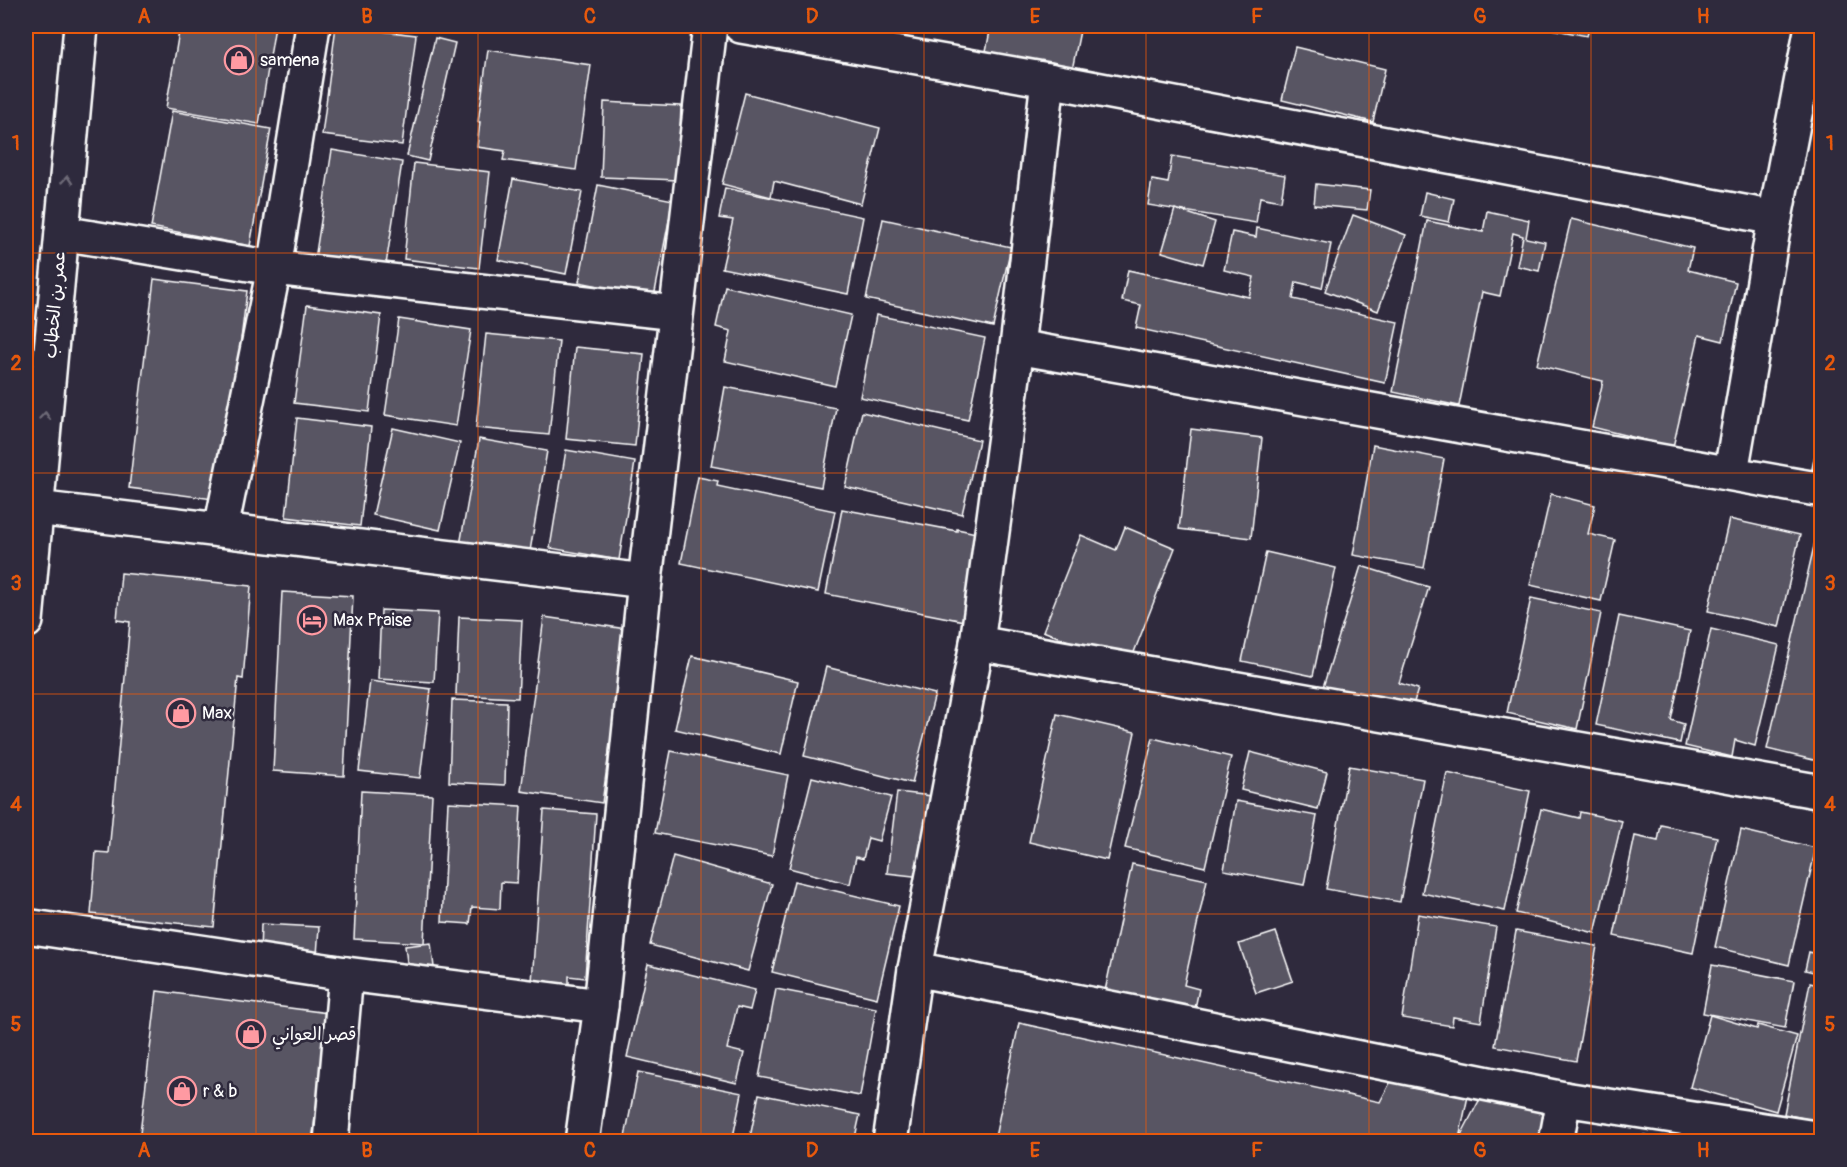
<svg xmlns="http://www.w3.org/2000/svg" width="1847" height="1167" font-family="Pangolin,'Playpen Sans Arabic',sans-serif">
<rect width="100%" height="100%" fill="#2f2a3d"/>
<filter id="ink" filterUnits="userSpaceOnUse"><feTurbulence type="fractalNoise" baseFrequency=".0167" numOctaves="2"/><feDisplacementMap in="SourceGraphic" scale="12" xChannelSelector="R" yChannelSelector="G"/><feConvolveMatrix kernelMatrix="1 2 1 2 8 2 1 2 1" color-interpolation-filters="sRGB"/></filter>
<g filter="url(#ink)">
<!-- building -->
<g fill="#595564" stroke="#fff" stroke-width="1.5">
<polygon points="180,26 275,26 259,124 166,108"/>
<polygon points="336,26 416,35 402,145 322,135"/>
<polygon points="828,26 879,26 878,35"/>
<polygon points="991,26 1081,26 1072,70 986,51"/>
<polygon points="1535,26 1590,26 1587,36"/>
<polygon points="435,38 455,43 428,161 407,156"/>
<polygon points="1295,47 1385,69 1373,122 1282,100"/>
<polygon points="488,50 591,65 576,170 503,160 505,151 477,147 480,122 478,122"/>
<polygon points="745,93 880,128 861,204 774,181 771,197 722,184"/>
<polygon points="604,102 681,106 678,180 601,177"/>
<polygon points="172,111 271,129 250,246 151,227"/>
<polygon points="332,150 402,162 385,271 315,259"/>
<polygon points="1172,156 1285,175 1281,201 1260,197 1256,223 1148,205 1152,180 1168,183"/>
<polygon points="414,163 490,172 479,268 404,259"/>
<polygon points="513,179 582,192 566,274 498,260"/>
<polygon points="1316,184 1370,190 1367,210 1314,205"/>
<polygon points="598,185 673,200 654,297 579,282"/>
<polygon points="725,188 863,217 848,294 722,268 733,220 719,218"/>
<polygon points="1425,192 1454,199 1449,222 1420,216"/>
<polygon points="1175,209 1215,222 1203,264 1162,252"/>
<polygon points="1487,211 1529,220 1526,238 1545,242 1539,271 1517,266 1523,236 1513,233 1500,296 1482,292 1459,406 1393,392 1427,221 1483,232"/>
<polygon points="1353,215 1406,235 1378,311 1325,291"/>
<polygon points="883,219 1011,247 993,327 866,299"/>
<polygon points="1571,219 1693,248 1688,270 1736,282 1723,341 1699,335 1673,447 1592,427 1603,381 1537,365"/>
<polygon points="1257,228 1331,244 1322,288 1296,282 1293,299 1398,322 1385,383 1136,328 1141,305 1122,301 1128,270 1249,297 1254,277 1224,270 1232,232 1256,237"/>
<polygon points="154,279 247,291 221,500 129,488"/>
<polygon points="725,286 851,315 835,386 725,361 731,331 716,327"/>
<polygon points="307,305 381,315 369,412 294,403"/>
<polygon points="876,315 985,338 968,420 860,397"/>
<polygon points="399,319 471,330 456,426 385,415"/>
<polygon points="486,334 559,341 549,435 476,428"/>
<polygon points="575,347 644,354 635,446 566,439"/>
<polygon points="725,387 836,408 821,487 711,466"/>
<polygon points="862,412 979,440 962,514 845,487"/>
<polygon points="297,418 371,427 360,526 286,517"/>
<polygon points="393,428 460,443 440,530 373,515"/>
<polygon points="1191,429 1262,438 1251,538 1179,529"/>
<polygon points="1819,436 1822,437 1822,471 1812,469"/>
<polygon points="479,439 547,451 529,557 460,545"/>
<polygon points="1373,445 1444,459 1424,568 1353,555"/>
<polygon points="566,450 635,462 619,560 550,548"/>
<polygon points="698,477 718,481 717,486 835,511 818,592 681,563"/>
<polygon points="1551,494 1595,505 1588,534 1615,540 1601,601 1530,585"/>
<polygon points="842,509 957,531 957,529 981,534 964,621 826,594"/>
<polygon points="1821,516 1822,516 1822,762 1767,749"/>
<polygon points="1729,519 1800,535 1779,627 1708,611"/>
<polygon points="1125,527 1175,548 1129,665 1043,631 1081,535 1116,550"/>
<polygon points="1266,552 1336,568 1313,676 1242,661"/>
<polygon points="1361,566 1429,587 1399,683 1418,689 1410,715 1323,687"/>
<polygon points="121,573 251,586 243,679 238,678 214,927 91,914 96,852 109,853 130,622 117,620"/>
<polygon points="282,592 353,596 344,776 273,771"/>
<polygon points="1531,598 1601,613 1577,729 1507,713"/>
<polygon points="381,610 438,613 434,682 378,679"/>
<polygon points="1619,616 1690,631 1671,720 1684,724 1680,743 1596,725"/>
<polygon points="459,617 522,620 518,698 456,695"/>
<polygon points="544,617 626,629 602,803 521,791"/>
<polygon points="1711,629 1779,645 1755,746 1735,740 1732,757 1685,746"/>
<polygon points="692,656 798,681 781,754 675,729"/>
<polygon points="826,667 935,694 912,783 804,756"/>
<polygon points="370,681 431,689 420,778 359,771"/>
<polygon points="452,700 507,702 505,785 449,782"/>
<polygon points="1057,714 1135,732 1107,860 1029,842"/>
<polygon points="1153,738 1231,757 1205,867 1125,848"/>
<polygon points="671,751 788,775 772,856 655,833"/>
<polygon points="1250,752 1327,772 1318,809 1241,790"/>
<polygon points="1349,766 1423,779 1400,902 1326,889"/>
<polygon points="1447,773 1530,791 1505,911 1422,893"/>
<polygon points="812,777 891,797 879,841 868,838 863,859 856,857 850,884 789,868"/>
<polygon points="361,791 432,795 424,943 354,939"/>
<polygon points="897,792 932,796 922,877 887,873"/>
<polygon points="1236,801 1317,816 1304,885 1224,870"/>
<polygon points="448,802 521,806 517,883 501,882 500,909 472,907 470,924 442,922"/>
<polygon points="1541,809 1579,818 1580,812 1622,821 1595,933 1516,913"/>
<polygon points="544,810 596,814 585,978 569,976 569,984 532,982"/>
<polygon points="1661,825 1717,837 1693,953 1614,936 1635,836 1658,841"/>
<polygon points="1741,830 1816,848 1789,965 1715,947"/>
<polygon points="673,856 772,884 748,971 650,945"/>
<polygon points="1132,864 1207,880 1184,985 1199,989 1193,1018 1105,991"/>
<polygon points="794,881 899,906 877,998 772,972"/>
<polygon points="1418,914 1496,927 1481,1022 1453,1017 1452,1026 1402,1018"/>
<polygon points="1822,919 1822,974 1805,970 1809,952 1813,953"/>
<polygon points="261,924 319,927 317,955 260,953"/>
<polygon points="1516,931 1597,946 1576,1061 1495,1046"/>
<polygon points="1276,932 1293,981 1256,993 1239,944"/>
<polygon points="431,943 434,967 408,970 405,946"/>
<polygon points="648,964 755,990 750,1010 737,1007 727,1049 744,1053 737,1083 627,1057"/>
<polygon points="1712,965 1794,981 1785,1028 1703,1013"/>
<polygon points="1810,983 1822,986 1822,1122 1784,1114"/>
<polygon points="776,989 876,1008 860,1096 759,1077"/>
<polygon points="157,991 328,1013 312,1142 139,1142"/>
<polygon points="1710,1015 1757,1029 1758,1025 1797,1036 1776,1111 1690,1087"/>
<polygon points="1019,1023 1380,1102 1392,1079 1468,1096 1459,1139 1482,1095 1526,1104 1544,1114 1539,1142 1117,1142 1099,1138 1106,1142 994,1142"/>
<polygon points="638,1072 742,1093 732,1142 624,1142"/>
<polygon points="759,1094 860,1115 854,1142 749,1142"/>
<polygon points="1644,1135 1675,1142 1643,1142"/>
</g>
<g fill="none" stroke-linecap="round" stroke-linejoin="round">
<!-- minor casing -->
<g stroke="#fff" stroke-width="38">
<g id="minor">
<polyline points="741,26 1048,80 1017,347 977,643"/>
<polyline points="1048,80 1775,218"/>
<polyline points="62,233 274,268 676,313"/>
<polyline points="1017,347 1822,490"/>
<polyline points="1731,472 1775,218 1812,26"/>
<polyline points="36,508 645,581"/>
<polyline points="221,529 274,268 313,26"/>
<polyline points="26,926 346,974 601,1006"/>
<polyline points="915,969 1564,1099"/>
<polyline points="331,1142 346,974"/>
<polyline points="582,1142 601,1006 645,581 710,26"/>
<polyline points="890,1142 915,969 977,643 1822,792"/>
<polyline points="1556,1142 1564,1099 1822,1139"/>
</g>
</g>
<!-- tertiary casing -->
<g stroke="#fff" stroke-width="38">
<polyline id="tertiary" points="26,621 81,26"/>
</g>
<!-- minor -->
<use href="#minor" stroke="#2f2a3d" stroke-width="33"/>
<!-- tertiary -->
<use href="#tertiary" stroke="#2f2a3d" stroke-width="33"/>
</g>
<!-- one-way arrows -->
<defs><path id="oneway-chevron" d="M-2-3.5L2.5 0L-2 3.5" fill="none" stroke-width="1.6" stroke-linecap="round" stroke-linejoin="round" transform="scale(1.5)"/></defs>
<g stroke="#6d6a77">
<use href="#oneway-chevron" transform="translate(67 180) rotate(-85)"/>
<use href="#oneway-chevron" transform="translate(45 416) rotate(-85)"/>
</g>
</g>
<!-- grid -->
<path fill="none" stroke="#e8590c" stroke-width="1.5" stroke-opacity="0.55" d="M 256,26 L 256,1142M 478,26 L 478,1142M 701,26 L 701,1142M 924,26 L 924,1142M 1146,26 L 1146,1142M 1369,26 L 1369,1142M 1591,26 L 1591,1142M 26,253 L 1822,253M 26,473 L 1822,473M 26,694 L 1822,694M 26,914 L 1822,914"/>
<!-- icons -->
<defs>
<g id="shop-ring" transform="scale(1.5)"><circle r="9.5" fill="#2f2a3d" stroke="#ff9aa2" stroke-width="1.5"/><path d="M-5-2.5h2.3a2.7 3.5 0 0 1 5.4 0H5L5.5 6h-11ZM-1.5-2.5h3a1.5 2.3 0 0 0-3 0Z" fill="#ff9aa2"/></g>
<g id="hotel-ring" transform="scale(1.5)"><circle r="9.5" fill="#2f2a3d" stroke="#ff9aa2" stroke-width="1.5"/><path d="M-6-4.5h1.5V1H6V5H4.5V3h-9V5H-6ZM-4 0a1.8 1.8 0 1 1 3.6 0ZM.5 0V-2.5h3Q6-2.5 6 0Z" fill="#ff9aa2"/></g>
</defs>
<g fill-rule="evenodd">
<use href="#shop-ring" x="239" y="60"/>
<use href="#hotel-ring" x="312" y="620"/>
<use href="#shop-ring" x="181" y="713"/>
<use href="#shop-ring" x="251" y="1034"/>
<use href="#shop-ring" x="182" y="1091"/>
</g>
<g text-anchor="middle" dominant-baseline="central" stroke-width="5" stroke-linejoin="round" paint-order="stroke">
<!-- poi labels -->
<g font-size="18" fill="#fff" stroke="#2f2a3d" text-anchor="start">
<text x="260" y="60">samena</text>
<text x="333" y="620">Max Praise</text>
<text x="202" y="713">Max</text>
<text x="272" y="1034">قصر العواني</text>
<text x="203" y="1091">r &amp; b</text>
</g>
<!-- street labels -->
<g font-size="18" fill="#fff" stroke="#2f2a3d">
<text transform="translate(55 305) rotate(-85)">عمر بن الخطاب</text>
</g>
</g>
<!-- margin -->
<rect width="1847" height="1167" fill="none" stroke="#2f2a3d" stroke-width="66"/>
<rect x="33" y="33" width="1781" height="1101" fill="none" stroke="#e8590c" stroke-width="2"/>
<g font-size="20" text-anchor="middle" font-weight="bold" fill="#e8590c">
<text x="144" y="23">A</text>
<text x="367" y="23">B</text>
<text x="590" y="23">C</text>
<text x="812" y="23">D</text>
<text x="1035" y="23">E</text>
<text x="1257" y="23">F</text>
<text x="1480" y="23">G</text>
<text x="1703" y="23">H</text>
<text x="16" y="150">1</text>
<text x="1830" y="150">1</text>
<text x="16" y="370">2</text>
<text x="1830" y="370">2</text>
<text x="16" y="590">3</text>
<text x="1830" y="590">3</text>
<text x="16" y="811">4</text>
<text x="1830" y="811">4</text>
<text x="16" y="1031">5</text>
<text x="1830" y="1031">5</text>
<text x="144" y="1157">A</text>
<text x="367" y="1157">B</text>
<text x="590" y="1157">C</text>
<text x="812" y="1157">D</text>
<text x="1035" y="1157">E</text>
<text x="1257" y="1157">F</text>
<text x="1480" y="1157">G</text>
<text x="1703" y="1157">H</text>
</g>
</svg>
